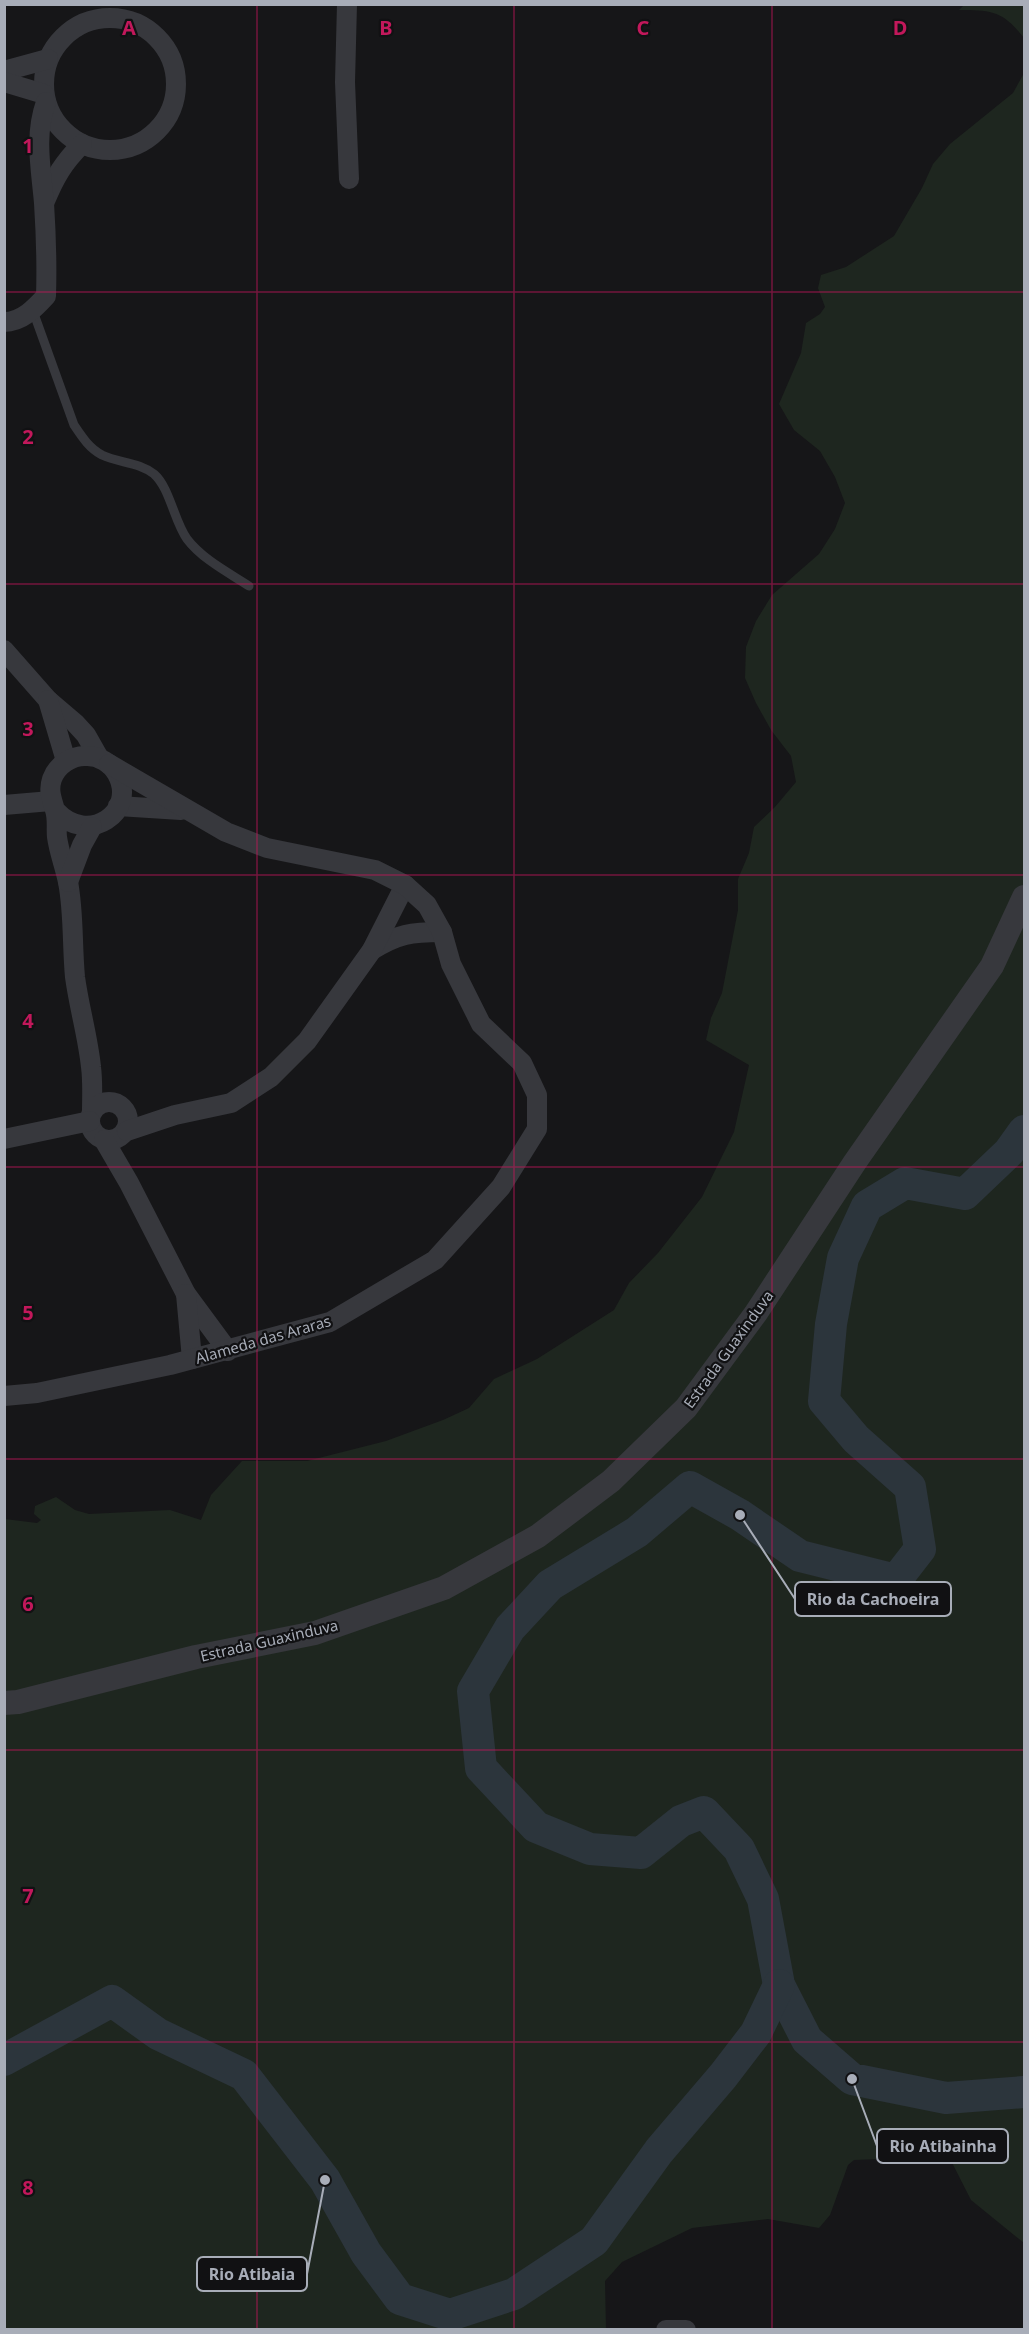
<svg xmlns="http://www.w3.org/2000/svg" width="1029" height="2334" font-family="'Noto Sans',sans-serif">
<rect width="100%" height="100%" fill="#161618"/>
<!-- green -->
<g fill="#1e261f">
<path d="M 964,5 L 1024,5 L 1024,38 C 1003,11 992,10 959,10 Z"/>
<polygon points="1024,73 1024,2243 971,2200 941,2141 933,2141 902,2158 854,2160 848,2165 830,2215 819,2228 768,2219 692,2228 622,2262 605,2281 606,2329 5,2330 5,1519 37,1523 41,1520 34,1514 35,1506 56,1497 75,1510 89,1514 170,1510 201,1520 211,1495 242,1461 307,1461 386,1441 443,1420 469,1408 494,1379 537,1359 614,1310 629,1283 658,1253 702,1197 734,1132 749,1065 706,1040 711,1018 722,993 738,910 738,879 749,853 754,827 775,807 796,782 791,756 771,730 756,703 745,678 746,647 756,621 772,595 819,554 835,529 845,503 835,477 820,451 794,430 779,404 801,353 806,323 820,314 825,307 818,288 821,275 846,267 894,236 922,188 933,164 950,144 1013,93"/>
</g>
<g fill="none" stroke-linecap="round" stroke-linejoin="round">
<!-- river -->
<g stroke="#2c353c" stroke-width="32">
<polyline points="1024,1131 1009,1152 965,1194 905,1183 867,1206 843,1258 831,1324 824,1401 856,1439 910,1487 920,1549 896,1580 800,1556 740,1515 690,1487 637,1532 550,1585 510,1628 473,1691 481,1768 536,1827 590,1849 641,1853 681,1821 704,1812 739,1849 763,1899 779,1985 807,2040 852,2079 946,2098 1024,2092"/>
<polyline points="4,2060 112,2001 158,2034 244,2075 325,2180 366,2253 400,2299 450,2315 514,2294 594,2241 659,2151 723,2076 756,2033 779,1985"/>
</g>
<!-- service -->
<path stroke="#37383d" stroke-width="9" d="M 33,311 L 74,425 C 82,437 89,448 102,455 C 119,463 139,462 154,474 C 170,488 174,521 187,539 C 202,559 229,573 249,586"/>
<!-- minor -->
<g stroke="#37383d" stroke-width="20">
<polyline points="347,4 345,82 349,179"/>
<circle cx="110" cy="84" r="66"/>
<polyline points="4,71 48,59"/>
<polyline points="4,82 44,94"/>
<path d="M 45,201 C 55,177 63,163 82,144"/>
<path d="M 4,322 C 22,322 35,308 46,296 C 47,265 46,234 44,203 C 41,168 34,136 46,102"/>
<polyline points="4,650 48,700 75,723 86,735 99,758"/>
<polyline points="48,700 66,761"/>
<polyline points="4,805 51,801"/>
<polyline points="118,806 181,810"/>
<path d="M 56,811 C 88,846 138,812 117,774 C 111,763 99,756 87,756 C 72,755 57,765 52,779 C 48,791 52,799 55,810 C 58,819 56,829 57,837 C 59,852 65,867 68,882 C 74,913 72,946 75,977 C 79,1007 88,1037 91,1067 C 93,1082 92,1097 92,1112"/>
<polyline points="68,882 82,845 92,827"/>
<path d="M 372,950 C 398,934 411,932 442,932"/>
<circle cx="109" cy="1121" r="19"/>
<polyline points="127,1131 175,1115 231,1103 271,1077 307,1041 372,950 405,885"/>
<polyline points="4,1139 90,1121"/>
<polyline points="104,1140 129,1183 186,1294 228,1351"/>
<polyline points="186,1294 192,1359"/>
<polyline points="4,1396 37,1393 170,1365 330,1322 435,1260 501,1187 537,1129 537,1095 522,1063 481,1024 451,964 442,932 427,905 405,885 375,870 267,848 226,832 109,764"/>
<polyline points="666,2330 686,2330"/>
</g>
<!-- tertiary -->
<polyline stroke="#37383d" stroke-width="24" points="4,1703 18,1702 196,1657 315,1633 444,1588 538,1536 611,1481 686,1408 756,1313 855,1162 992,966 1024,897"/>
</g>
<!-- grid -->
<path fill="none" stroke="#c2185b" stroke-width="1.5" stroke-opacity="0.55" d="M 257,4 L 257,2330M 514,4 L 514,2330M 772,4 L 772,2330M 4,292 L 1024,292M 4,584 L 1024,584M 4,875 L 1024,875M 4,1167 L 1024,1167M 4,1459 L 1024,1459M 4,1750 L 1024,1750M 4,2042 L 1024,2042"/>
<g text-anchor="middle" dominant-baseline="central" stroke-width="4.5" stroke-linejoin="round" paint-order="stroke">
<!-- street labels -->
<g font-size="15" fill="#a8adb8" stroke="#111113">
<text transform="translate(263 1339) rotate(-16)">Alameda das Araras</text>
<text transform="translate(728 1349) rotate(-54)">Estrada Guaxinduva</text>
<text transform="translate(269 1640) rotate(-13)">Estrada Guaxinduva</text>
</g>
</g>
<g font-size="20" text-anchor="middle" font-weight="bold" fill="#c2185b" stroke="#111113" stroke-width="4.5" stroke-linejoin="round" paint-order="stroke">
<text x="129" y="35">A</text>
<text x="386" y="35">B</text>
<text x="643" y="35">C</text>
<text x="900" y="35">D</text>
<text x="28" y="153">1</text>
<text x="28" y="444">2</text>
<text x="28" y="736">3</text>
<text x="28" y="1028">4</text>
<text x="28" y="1320">5</text>
<text x="28" y="1611">6</text>
<text x="28" y="1903">7</text>
<text x="28" y="2195">8</text>
</g>
<!-- callouts -->
<path fill="none" stroke="#a8adb8" stroke-width="2" d="M740 1515L795 1599M852 2079L877 2146M325 2180L307 2274"/>
<g fill="#a8adb8" stroke="#111113" stroke-width="2">
<circle cx="740" cy="1515" r="6"/>
<circle cx="852" cy="2079" r="6"/>
<circle cx="325" cy="2180" r="6"/>
</g>
<g fill="#111113" stroke="#a8adb8" stroke-width="2">
<rect x="795" y="1582" width="156" height="34" rx="6"/>
<rect x="877" y="2129" width="131" height="34" rx="6"/>
<rect x="197" y="2257" width="110" height="34" rx="6"/>
</g>
<g font-size="16" text-anchor="middle" font-weight="bold" fill="#a8adb8">
<text x="873" y="1605">Rio da Cachoeira</text>
<text x="943" y="2152">Rio Atibainha</text>
<text x="252" y="2280">Rio Atibaia</text>
</g>
<!-- border -->
<rect width="1029" height="2334" fill="none" stroke="#a8adb8" stroke-width="12"/>
</svg>
